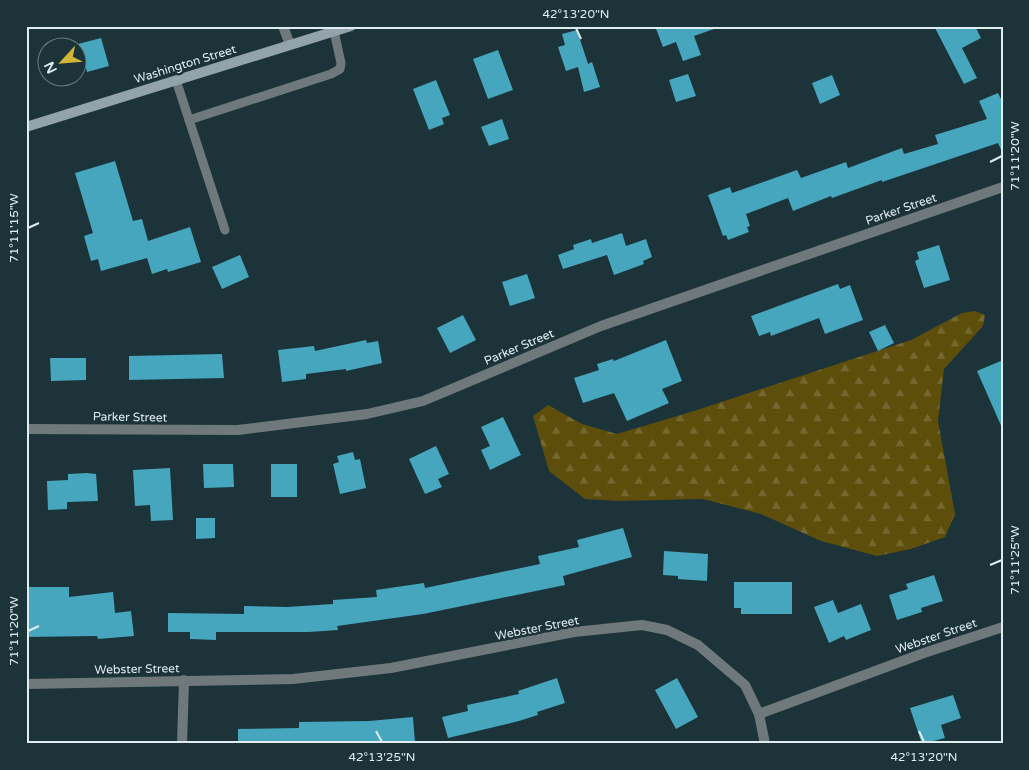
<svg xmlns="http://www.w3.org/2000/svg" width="1029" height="770" font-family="'Varela Round',sans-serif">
<defs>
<pattern id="forest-firs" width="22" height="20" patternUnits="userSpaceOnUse" patternTransform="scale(1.25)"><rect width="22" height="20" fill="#5d4e0c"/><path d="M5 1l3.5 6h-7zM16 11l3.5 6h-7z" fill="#746830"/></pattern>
</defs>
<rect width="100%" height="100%" fill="#1c3339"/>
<!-- forest -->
<polygon fill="url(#forest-firs)" points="975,311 985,315 983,326 944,369 938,421 955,514 945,537 911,549 877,556 821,541 761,514 703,499 619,501 585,499 549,471 533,416 548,405 582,424 617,434 694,411 911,340 962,313"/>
<!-- building -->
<g fill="#45a6bd">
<polygon points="655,26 713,26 714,29 694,36 701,55 683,61 676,42 663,47"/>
<polygon points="934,26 975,26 981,38 962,48 977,78 964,84"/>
<polygon points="577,30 588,64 592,62 600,87 584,92 578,67 566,71 558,47 565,45 562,34"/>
<polygon points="101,38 109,66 87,72 85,64 78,67 78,44"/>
<polygon points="498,50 513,90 488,99 473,59"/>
<polygon points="688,74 696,96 676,102 669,80"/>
<polygon points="832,75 840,95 820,104 812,83"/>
<polygon points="436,80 450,115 442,118 444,124 429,130 413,89"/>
<polygon points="998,93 1003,103 1003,154 998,143 882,182 882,180 832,198 831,196 793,211 788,198 746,214 750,226 747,227 749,232 728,240 726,235 723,236 708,195 730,187 732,193 797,170 801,178 846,162 848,168 902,148 904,154 938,144 935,135 987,119 979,101"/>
<polygon points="502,119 509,139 489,146 481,127"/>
<polygon points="115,161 133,221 142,219 148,241 190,227 201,262 168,272 167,269 152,274 147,258 101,271 98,259 91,261 84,236 93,233 75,173"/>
<polygon points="622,233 626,246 646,239 652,257 643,261 644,264 614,275 607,255 563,269 558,255 574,249 573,245 591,239 592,243"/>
<polygon points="939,245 950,280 924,288 915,261 919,259 917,252"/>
<polygon points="240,255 249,277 222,289 212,267"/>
<polygon points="527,274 535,298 510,306 502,282"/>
<polygon points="838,284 840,289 850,285 863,320 825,334 819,318 771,336 770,332 759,336 751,316"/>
<polygon points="463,315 476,340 450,353 437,328"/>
<polygon points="885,325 894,343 878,351 869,332"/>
<polygon points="366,340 367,343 378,341 382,363 346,371 346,369 306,374 306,379 282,382 278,350 314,346 315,351"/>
<polygon points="666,340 682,381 662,389 669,403 627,421 614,393 583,403 574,378 599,370 597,364 613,359 614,361"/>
<polygon points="222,354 224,378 129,380 129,356"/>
<polygon points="50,358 86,358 86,380 51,381"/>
<polygon points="1003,360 1003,430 977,371"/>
<polygon points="503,417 521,455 490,470 481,450 490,446 481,427"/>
<polygon points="436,446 449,474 438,479 442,487 425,494 409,459"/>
<polygon points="353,452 355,460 360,459 366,488 340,494 333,464 339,462 337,456"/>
<polygon points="203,464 233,464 234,487 204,488"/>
<rect x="271" y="464" width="26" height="33"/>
<polygon points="170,468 173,520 151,521 150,505 135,506 133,470"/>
<polygon points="87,473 96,474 98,501 67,502 67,509 48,510 47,481 68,480 68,474"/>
<polygon points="196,518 215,518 215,538 196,539"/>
<polygon points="623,528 632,557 563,576 565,585 423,614 337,626 338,630 309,632 216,632 216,640 190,639 190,632 168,632 168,613 244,614 244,606 287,607 333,604 333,600 377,597 376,590 424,583 425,588 540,564 538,556 579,547 577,540"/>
<polygon points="664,551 708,554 707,581 678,579 678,576 663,575"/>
<polygon points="934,575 943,601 921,608 922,612 897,620 889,595 908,589 906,584"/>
<polygon points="734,582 792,582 792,614 741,614 741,608 734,608"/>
<polygon points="26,587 69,587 69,597 113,592 115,613 131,611 134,636 98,639 97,636 26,637"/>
<polygon points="833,600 838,613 861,604 871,630 846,640 844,636 829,643 814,607"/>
<polygon points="557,678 565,703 537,712 538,715 519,721 448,738 442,717 468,711 467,705 519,694 518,691"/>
<polygon points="677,678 698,717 676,729 655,690"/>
<polygon points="953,695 961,718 941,725 945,738 922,744 910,708"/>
<polygon points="413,717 415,743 238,744 238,729 299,728 299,722 369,721"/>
</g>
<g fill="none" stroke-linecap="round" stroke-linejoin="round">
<!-- lane -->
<g stroke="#6f797c" stroke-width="9">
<polyline points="176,80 225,230"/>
<polyline points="189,120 331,74 340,69 341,63 334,31"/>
</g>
<!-- street -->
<g stroke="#6f797c" stroke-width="10">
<polyline points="283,26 290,45"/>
<polyline points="26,429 238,430 367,414 423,401 601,326 1003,187"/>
<polyline points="26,684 293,679 391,668 574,632 642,625 667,630 698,645 745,685 759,714 924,653 1003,627"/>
<polyline points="759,714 765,744"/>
<polyline points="182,744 184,680"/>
</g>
<!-- secondary -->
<polyline stroke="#92a4a9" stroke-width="10" points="26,127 351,26"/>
</g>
<!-- ticks -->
<path fill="none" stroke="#dfecf0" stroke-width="2" d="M 576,28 L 581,39M 990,162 L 1002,156M 28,228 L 39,223M 990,565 L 1002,560M 28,631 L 39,626M 376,731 L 382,742M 919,731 L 924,742"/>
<g text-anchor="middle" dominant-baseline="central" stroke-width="5" stroke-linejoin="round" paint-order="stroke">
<!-- street labels -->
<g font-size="12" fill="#dfecf0" stroke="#1c3339">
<text transform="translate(185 64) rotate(-17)">Washington Street</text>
<text transform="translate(901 209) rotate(-19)">Parker Street</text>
<text transform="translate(519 347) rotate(-23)">Parker Street</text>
<text transform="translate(130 417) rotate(1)">Parker Street</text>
<text transform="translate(537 628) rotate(-11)">Webster Street</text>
<text transform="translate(936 636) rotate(-19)">Webster Street</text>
<text transform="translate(137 669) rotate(-1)">Webster Street</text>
</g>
</g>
<!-- border -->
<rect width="1029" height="770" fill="none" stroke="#1c3339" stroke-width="55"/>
<!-- north arrow -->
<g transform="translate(62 62) rotate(244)"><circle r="24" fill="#1c3339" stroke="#6a7d82"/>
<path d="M0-4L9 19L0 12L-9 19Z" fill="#d3b635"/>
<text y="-8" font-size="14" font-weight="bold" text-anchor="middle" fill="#dfecf0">N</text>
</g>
<rect x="28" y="28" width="974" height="714" fill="none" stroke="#dfecf0" stroke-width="2"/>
<g font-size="12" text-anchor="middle" fill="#dfecf0">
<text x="576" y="18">42°13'20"N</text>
<text transform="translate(1015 156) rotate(-90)" y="4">71°11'20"W</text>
<text transform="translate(14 228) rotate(-90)" y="4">71°11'15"W</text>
<text transform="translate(1015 560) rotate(-90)" y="4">71°11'25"W</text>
<text transform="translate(14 631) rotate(-90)" y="4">71°11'20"W</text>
<text x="382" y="761">42°13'25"N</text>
<text x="924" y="761">42°13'20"N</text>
</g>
</svg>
